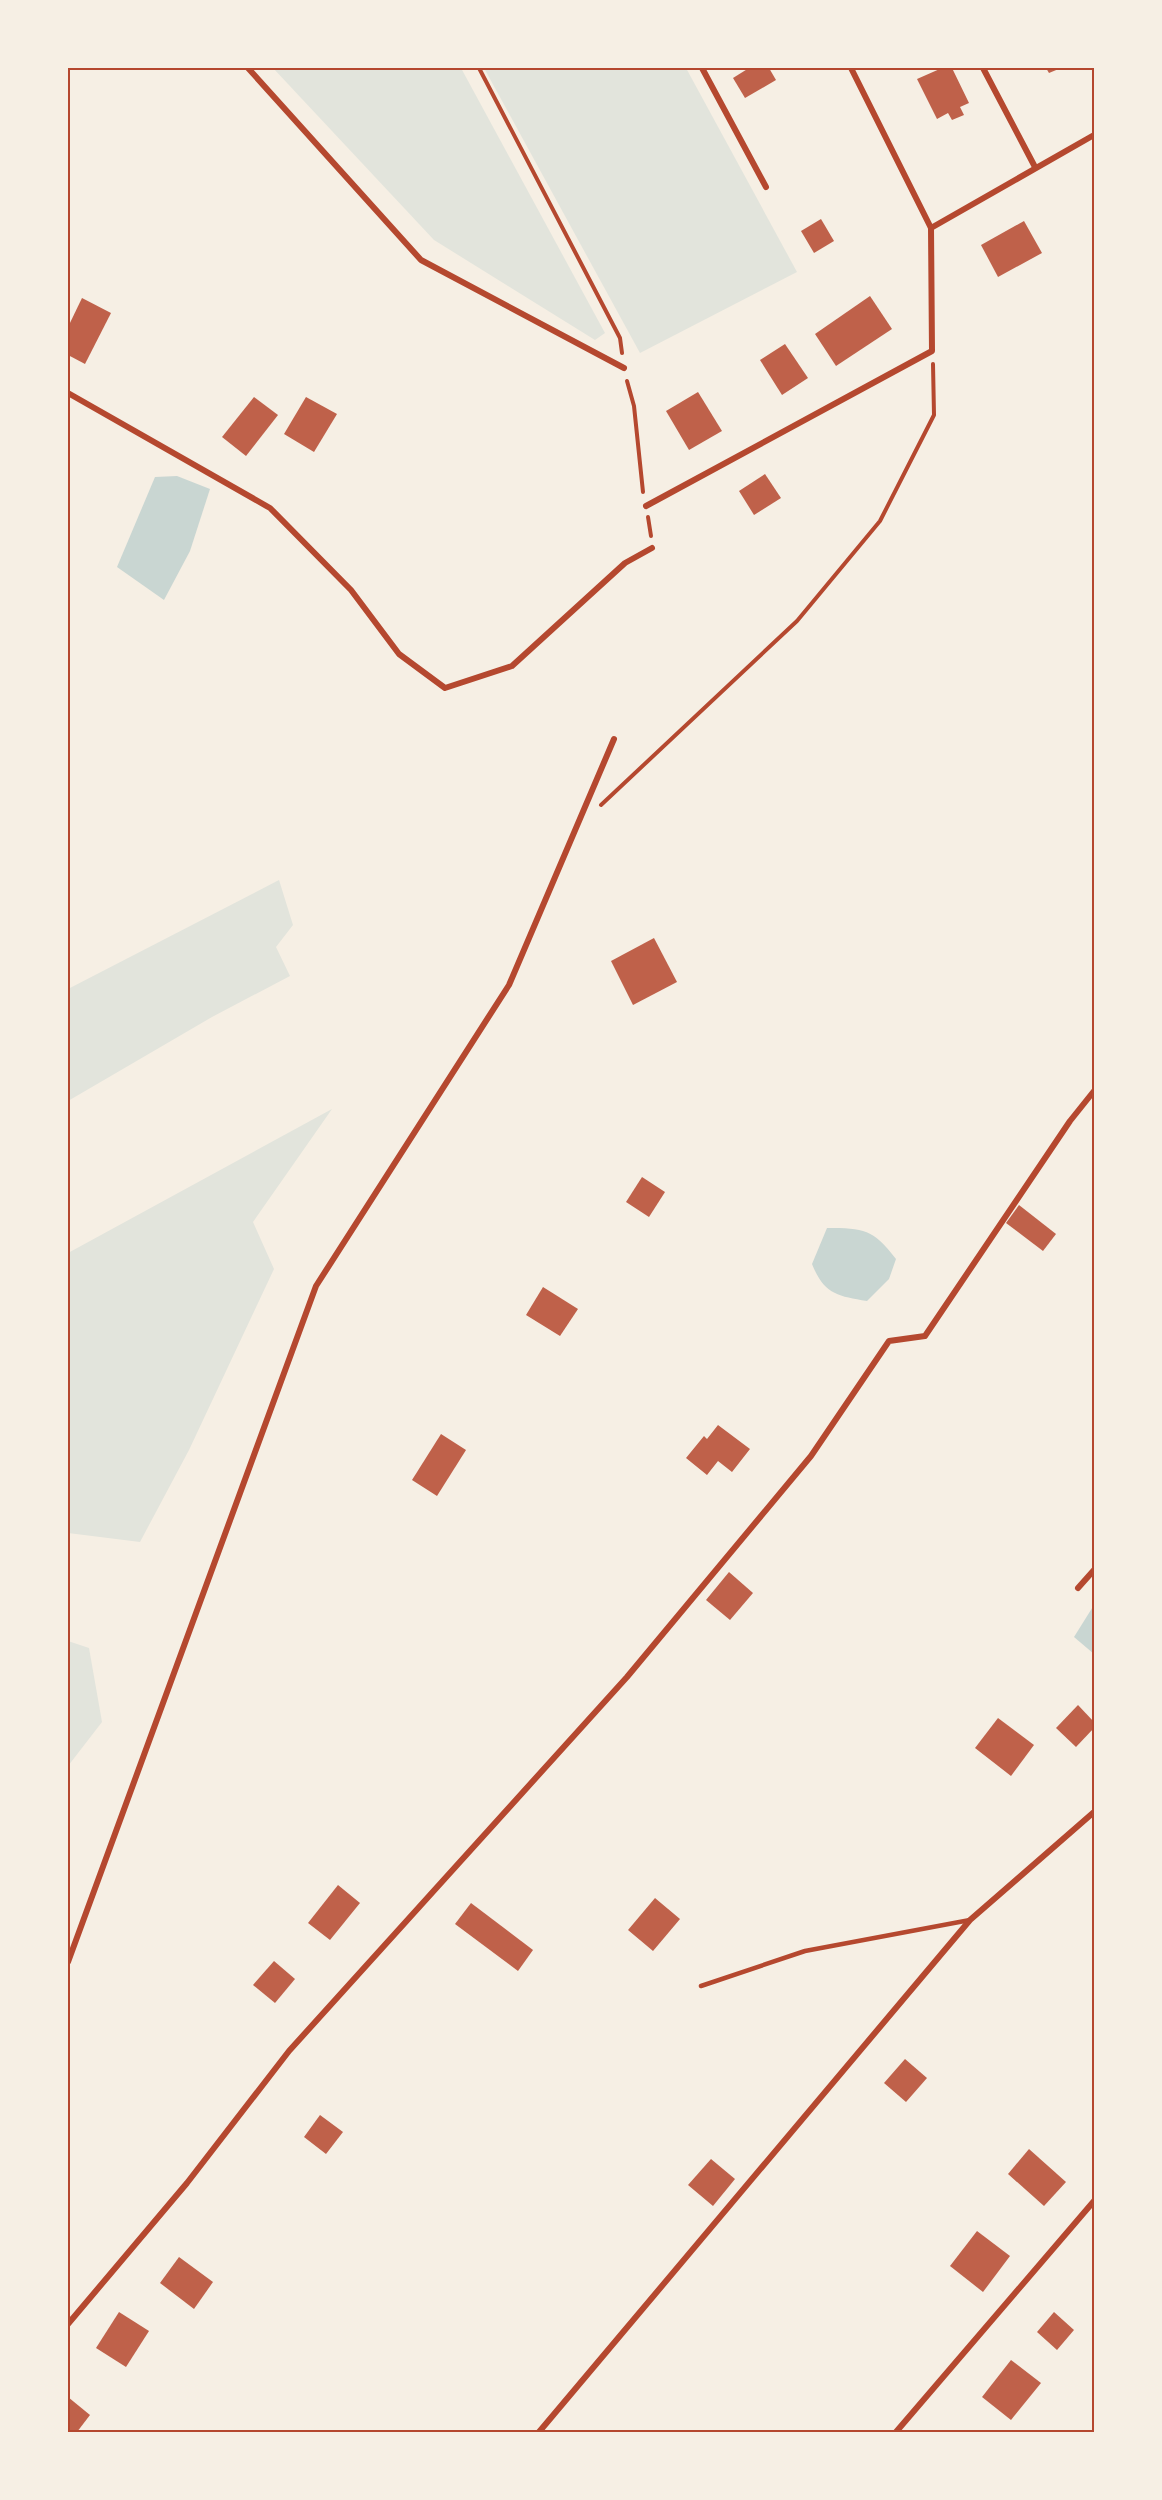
<svg xmlns="http://www.w3.org/2000/svg" width="1162" height="2500" font-family="'Golos Text',sans-serif">
<rect width="100%" height="100%" fill="#f6efe4"/>
<!-- green -->
<g fill="#e2e4dc">
<polygon points="273,68 461,68 605,333 595,340 434,240"/>
<polygon points="484,68 686,68 797,272 640,353"/>
<polygon points="279,880 293,925 276,947 290,976 212,1017 68,1101 68,989"/>
<polygon points="332,1109 253,1222 274,1269 189,1450 140,1542 68,1533 68,1253"/>
<polygon points="68,1641 89,1648 102,1722 68,1766"/>
</g>
<!-- water -->
<g fill="#c9d6d2">
<polygon points="177,476 210,489 190,551 164,600 117,567 155,477"/>
<path d="M 827,1228 C 864,1228 873,1229 896,1259 L 889,1279 L 867,1301 C 837,1296 824,1294 812,1264 Z"/>
<polygon points="1094,1605 1094,1654 1074,1637"/>
</g>
<!-- building -->
<g fill="#bf614a">
<polygon points="749,68 769,68 776,80 745,98 733,78"/>
<polygon points="942,68 952,68 969,103 960,107 964,115 952,120 948,113 937,119 917,79"/>
<polygon points="1046,68 1061,68 1049,73"/>
<polygon points="821,219 834,241 814,253 801,231"/>
<polygon points="1024,221 1042,253 998,277 981,245"/>
<polygon points="870,296 892,329 836,366 815,334"/>
<polygon points="82,298 111,313 85,364 68,355 68,327"/>
<polygon points="785,344 808,378 782,395 760,360"/>
<polygon points="698,392 722,431 689,450 666,411"/>
<polygon points="254,397 278,415 246,456 222,437"/>
<polygon points="306,397 337,414 314,452 284,434"/>
<polygon points="765,474 781,498 754,515 739,491"/>
<polygon points="654,938 677,982 633,1005 611,961"/>
<polygon points="642,1177 665,1192 649,1217 626,1202"/>
<polygon points="1019,1205 1056,1234 1043,1251 1006,1223"/>
<polygon points="543,1287 578,1309 560,1336 526,1315"/>
<polygon points="718,1425 750,1449 732,1472 718,1461 707,1475 686,1458 704,1436 707,1439"/>
<polygon points="441,1434 466,1450 437,1496 412,1480"/>
<polygon points="729,1572 753,1593 730,1620 706,1600"/>
<polygon points="1078,1705 1094,1722 1094,1728 1076,1747 1056,1728"/>
<polygon points="998,1718 1034,1745 1011,1776 975,1748"/>
<polygon points="338,1885 360,1903 330,1940 308,1923"/>
<polygon points="655,1898 680,1919 653,1951 628,1930"/>
<polygon points="471,1903 533,1950 518,1971 455,1924"/>
<polygon points="274,1961 295,1979 275,2003 253,1985"/>
<polygon points="905,2059 927,2078 906,2102 884,2083"/>
<polygon points="320,2115 343,2132 326,2154 304,2137"/>
<polygon points="1029,2149 1066,2182 1044,2206 1008,2174"/>
<polygon points="711,2159 735,2179 713,2206 688,2185"/>
<polygon points="977,2231 1010,2256 983,2292 950,2266"/>
<polygon points="179,2257 213,2282 194,2309 160,2283"/>
<polygon points="119,2312 149,2331 126,2367 96,2348"/>
<polygon points="1054,2312 1074,2330 1057,2350 1037,2332"/>
<polygon points="1011,2360 1041,2383 1011,2420 982,2397"/>
<polygon points="68,2397 90,2415 77,2432 68,2432"/>
</g>
<g fill="none" stroke-linecap="round" stroke-linejoin="round">
<!-- path -->
<g stroke="#b5482f" stroke-width="4">
<polyline points="479,68 620,338 622,353"/>
<polyline points="627,381 634,406 643,492"/>
<polyline points="648,517 651,536"/>
<polyline points="601,805 797,621 880,521 934,415 933,364"/>
</g>
<!-- service -->
<polyline stroke="#b5482f" stroke-width="4.5" points="701,1986 805,1951 970,1920"/>
<!-- minor -->
<g stroke="#b5482f" stroke-width="6">
<polyline points="248,68 421,260 624,368"/>
<polyline points="702,68 766,187"/>
<polyline points="983,68 1035,167"/>
<polyline points="931,228 1094,135"/>
<polyline points="68,393 270,508 351,590 399,654 445,688 512,666 625,563 652,548"/>
<polyline points="646,506 932,351 931,228 851,68"/>
<polyline points="1078,1588 1094,1570"/>
<polyline points="68,1962 316,1286 509,985 614,739"/>
<polyline points="68,2324 187,2183 289,2051 627,1677 811,1456 889,1341 925,1336 1070,1121 1094,1091"/>
<polyline points="539,2432 970,1920 1094,1812"/>
<polyline points="896,2432 1094,2201"/>
</g>
</g>
<!-- border -->
<rect width="1162" height="2500" fill="none" stroke="#f6efe4" stroke-width="138"/>
<rect x="69" y="69" width="1024" height="2362" fill="none" stroke="#b5482f" stroke-width="2"/>
</svg>
